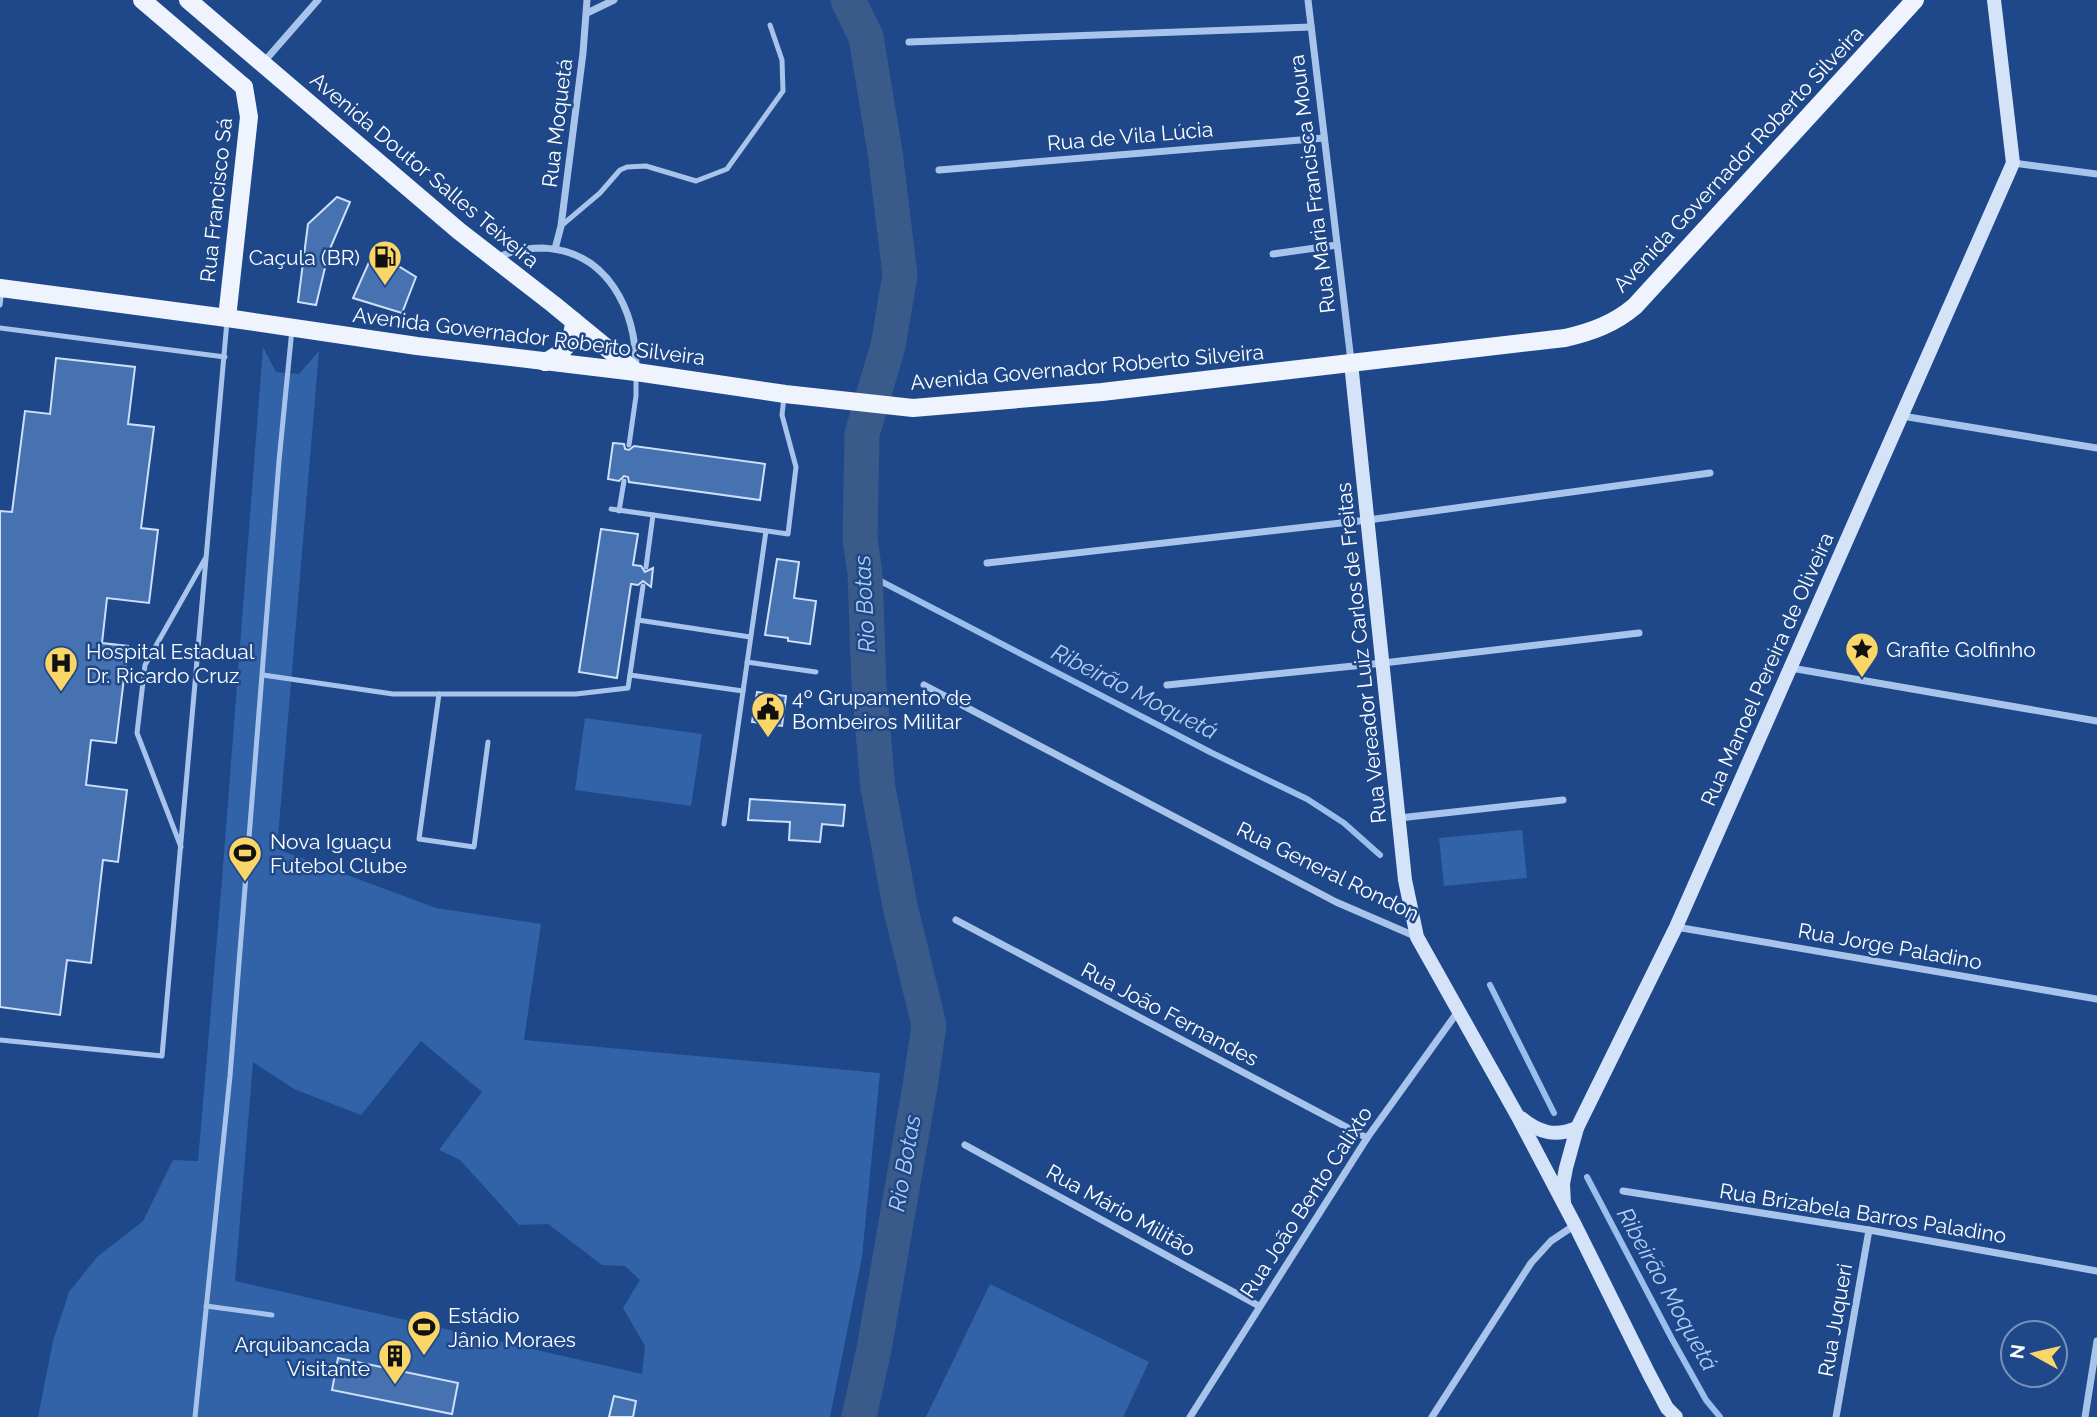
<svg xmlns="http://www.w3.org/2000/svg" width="2097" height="1417" font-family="Raleway,sans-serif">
<rect width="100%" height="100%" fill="#1e4889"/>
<!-- green -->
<g fill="#3262a7" fill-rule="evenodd">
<path d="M 263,347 L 276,372 L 299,374 L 319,351 L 277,849 L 436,908 L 541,924 L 524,1040 L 880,1073 L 862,1257 L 830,1417 L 38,1417 L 53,1341 L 69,1292 L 97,1257 L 143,1221 L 173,1160 L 198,1161 L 222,880 ZM 421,1041 L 482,1092 L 439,1150 L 460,1160 L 519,1225 L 548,1224 L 602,1265 L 625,1266 L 640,1280 L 623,1308 L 645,1346 L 642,1374 L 235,1281 L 253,1062 L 294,1089 L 361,1115 Z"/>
<polygon points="585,718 702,734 691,806 575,790"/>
<polygon points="1522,830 1527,878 1444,886 1439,838"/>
<polygon points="990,1284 1149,1362 1123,1417 926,1417"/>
</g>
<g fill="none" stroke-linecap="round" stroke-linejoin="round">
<!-- stream -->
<g stroke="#9cbeed" stroke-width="6">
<polyline points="865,573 1212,753 1307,799 1344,823 1380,855"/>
<polyline points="1490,985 1554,1113"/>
<polyline points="1587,1177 1672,1339 1706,1400 1720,1417"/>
</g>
<!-- river -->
<polyline stroke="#3a5a89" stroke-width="35" points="848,0 866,37 885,152 900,275 888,346 862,434 860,539 865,573 869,685 878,788 900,906 929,1025 920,1086 874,1349 859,1417"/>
</g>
<!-- building -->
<g fill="#4672b2" stroke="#cedff8" stroke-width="2">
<polygon points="337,197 350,202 329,251 316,305 298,302 308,224"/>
<polygon points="374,251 416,277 402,313 353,298"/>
<polygon points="56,358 135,367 128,424 154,427 141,528 158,530 149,603 107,598 102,643 128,646 116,743 91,740 86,785 127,790 118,862 103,860 91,963 67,960 60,1015 0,1007 0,511 12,512 25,411 50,414"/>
<polygon points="613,443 624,444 625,449 629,450 634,446 765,464 760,500 629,482 628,477 624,476 619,481 608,479"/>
<polygon points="601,529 638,534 633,565 641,566 645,572 653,568 651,587 643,581 638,585 631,584 617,678 579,672"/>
<polygon points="777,559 799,562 794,598 816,601 810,644 788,641 788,638 765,635"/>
<polygon points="757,692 786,696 782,726 752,722"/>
<polygon points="750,799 845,805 843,826 822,824 820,842 789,840 790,822 748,820"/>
<polygon points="338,1358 458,1383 452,1414 332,1390"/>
<polygon points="614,1396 636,1401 633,1417 609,1417"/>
</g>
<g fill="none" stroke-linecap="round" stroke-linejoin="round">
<!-- lane -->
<g stroke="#a9c4eb" stroke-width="5">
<polyline points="561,226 600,193 620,170 627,167 646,166 696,181 727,169 783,91 782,60 770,25"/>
<polyline points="0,305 2,290"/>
<polyline points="0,328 225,357"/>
<polyline points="629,445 636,396 636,375"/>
<polyline points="611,509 788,534 796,467 782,415 784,397"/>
<polyline points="619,511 624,481"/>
<polyline points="646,567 653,515"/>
<polyline points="638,620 750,637"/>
<polyline points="747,662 816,672"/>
<polyline points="263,675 393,694 576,694 628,688 643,586"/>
<polyline points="630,675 743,691"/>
<polyline points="439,694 419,839 474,847 488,742"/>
<polyline points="724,824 766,531"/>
<polyline points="181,847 137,733 145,665 205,559"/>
<polyline points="0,1040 162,1056 227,321"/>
<polyline points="206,1306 272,1315"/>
<polyline points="195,1417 230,1076 279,461 292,329"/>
</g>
<!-- street -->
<g stroke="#a9c4eb" stroke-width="7">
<polyline points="1308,0 1351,361"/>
<polyline points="587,13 614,0"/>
<polyline points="909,42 1311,27"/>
<polyline points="262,64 318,0"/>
<polyline points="2013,163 2097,174"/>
<polyline points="939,170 1324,138"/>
<polyline points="555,249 561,226 583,53 587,0"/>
<polyline points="1273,254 1337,245"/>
<path d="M 495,259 C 510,251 526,248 543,248 C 608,251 636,310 636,368"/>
<polyline points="1902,416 2097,448"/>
<polyline points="987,563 1368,520 1710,473"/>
<polyline points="1791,668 2097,721"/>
<polyline points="924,685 1336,902 1417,937"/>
<polyline points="1167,685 1383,663 1639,633"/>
<polyline points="1399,818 1563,800"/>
<polyline points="956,920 1367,1138"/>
<polyline points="1676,927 2097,999"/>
<polyline points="965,1145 1259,1306"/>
<polyline points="1623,1191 1869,1230 2097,1271"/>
<polyline points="1190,1417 1367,1138 1459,1010"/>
<polyline points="1432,1417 1531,1263 1551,1241 1575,1225"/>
<polyline points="1836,1417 1869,1230"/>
<polyline points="2085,1417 2097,1341"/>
</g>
<!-- secondary -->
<g stroke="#d5e3f8" stroke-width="14">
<polyline points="1351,363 1405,880 1417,937 1517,1115 1575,1225 1649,1374 1667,1408 1676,1417"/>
<path d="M 1521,1118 C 1539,1133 1555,1137 1577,1128"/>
<polyline points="1564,1204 1563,1184 1566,1168 1577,1128 1676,927 2013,163 1994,0"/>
</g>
<!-- primary -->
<g stroke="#eef3fe" stroke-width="18">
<polyline points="142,0 244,87"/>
<polyline points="188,0 459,231 553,304 636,372"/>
<path d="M 0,288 L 227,318 L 417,346 L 636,372 L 785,394 L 913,408 L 1102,392 L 1565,338 C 1591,332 1614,324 1635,306 L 1915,0"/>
<polyline points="227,318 249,117 244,87"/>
<path d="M 545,362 C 564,353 573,342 574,321"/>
</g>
</g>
<!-- icons -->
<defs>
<g id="fuel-pin" transform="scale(1.75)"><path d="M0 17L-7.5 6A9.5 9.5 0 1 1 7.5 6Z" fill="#fad668" stroke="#1e4889"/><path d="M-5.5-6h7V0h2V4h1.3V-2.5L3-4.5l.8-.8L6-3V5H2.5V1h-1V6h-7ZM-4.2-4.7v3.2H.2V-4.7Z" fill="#111"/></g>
<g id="sight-pin" transform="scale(1.75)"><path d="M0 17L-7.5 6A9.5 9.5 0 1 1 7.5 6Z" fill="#fad668" stroke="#1e4889"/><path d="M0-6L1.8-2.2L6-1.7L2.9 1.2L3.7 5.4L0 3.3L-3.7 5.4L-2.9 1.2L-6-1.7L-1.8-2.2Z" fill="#111"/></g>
<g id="hospital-pin" transform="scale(1.75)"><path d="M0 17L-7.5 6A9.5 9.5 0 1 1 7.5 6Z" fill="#fad668" stroke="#1e4889"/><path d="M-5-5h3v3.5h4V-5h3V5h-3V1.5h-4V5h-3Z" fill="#111"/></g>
<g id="civic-pin" transform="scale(1.75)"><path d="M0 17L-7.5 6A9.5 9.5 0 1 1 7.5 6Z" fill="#fad668" stroke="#1e4889"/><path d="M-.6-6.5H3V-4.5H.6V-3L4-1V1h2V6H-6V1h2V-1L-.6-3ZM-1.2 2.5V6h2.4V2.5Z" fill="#111"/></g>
<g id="stadium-pin" transform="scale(1.75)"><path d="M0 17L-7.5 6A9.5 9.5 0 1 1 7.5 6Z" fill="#fad668" stroke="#1e4889"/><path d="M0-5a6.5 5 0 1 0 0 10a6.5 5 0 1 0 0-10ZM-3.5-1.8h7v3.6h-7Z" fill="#111"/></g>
<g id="building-pin" transform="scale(1.75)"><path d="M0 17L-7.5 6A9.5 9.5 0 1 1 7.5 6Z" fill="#fad668" stroke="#1e4889"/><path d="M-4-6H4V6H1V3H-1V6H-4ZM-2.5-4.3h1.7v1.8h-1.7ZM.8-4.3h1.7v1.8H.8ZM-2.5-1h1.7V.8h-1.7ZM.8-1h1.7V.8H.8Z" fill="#111"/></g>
</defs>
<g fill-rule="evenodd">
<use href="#fuel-pin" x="385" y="257"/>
<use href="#sight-pin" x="1862" y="649"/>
<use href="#hospital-pin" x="61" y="663"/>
<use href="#civic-pin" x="768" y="709"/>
<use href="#stadium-pin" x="245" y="853"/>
<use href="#stadium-pin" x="424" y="1327"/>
<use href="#building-pin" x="395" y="1356"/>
</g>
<g text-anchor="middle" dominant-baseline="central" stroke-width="5" stroke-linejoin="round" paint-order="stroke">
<!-- street labels -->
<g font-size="21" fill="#fff" stroke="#1e4889">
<text transform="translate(557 123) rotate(-83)">Rua Moquetá</text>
<text transform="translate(1130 136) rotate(-5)">Rua de Vila Lúcia</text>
<text transform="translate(1738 159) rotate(-47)">Avenida Governador Roberto Silveira</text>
<text transform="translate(425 170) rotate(40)">Avenida Doutor Salles Teixeira</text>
<text transform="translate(1312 184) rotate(-97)">Rua Maria Francisca Moura</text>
<text transform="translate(216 200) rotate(-84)">Rua Francisco Sá</text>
<text transform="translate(529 336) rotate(7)">Avenida Governador Roberto Silveira</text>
<text transform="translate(1087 367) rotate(-5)">Avenida Governador Roberto Silveira</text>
<text transform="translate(1361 653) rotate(-96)">Rua Vereador Luiz Carlos de Freitas</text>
<text transform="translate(1767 669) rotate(-66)">Rua Manoel Pereira de Oliveira</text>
<text transform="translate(1328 871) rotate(26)">Rua General Rondon</text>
<text transform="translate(1890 946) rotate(10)">Rua Jorge Paladino</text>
<text transform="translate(1170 1014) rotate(28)">Rua João Fernandes</text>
<text transform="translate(1306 1202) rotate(-57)">Rua João Bento Calixto</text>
<text transform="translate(1121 1210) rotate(29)">Rua Mário Militão</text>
<text transform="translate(1863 1213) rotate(9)">Rua Brizabela Barros Paladino</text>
<text transform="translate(1835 1320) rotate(-80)">Rua Juqueri</text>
</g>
<!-- poi labels -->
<g font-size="21" fill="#fff" stroke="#1e4889" text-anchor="start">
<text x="360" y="257" text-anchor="end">Caçula (BR)</text>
<text x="1886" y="649">Grafite Golfinho</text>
<text x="86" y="651">Hospital Estadual<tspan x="86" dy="24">Dr. Ricardo Cruz</tspan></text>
<text x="792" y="697">4º Grupamento de<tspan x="792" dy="24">Bombeiros Militar</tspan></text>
<text x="270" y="841">Nova Iguaçu<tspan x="270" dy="24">Futebol Clube</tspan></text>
<text x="448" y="1315">Estádio<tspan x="448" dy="24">Jânio Moraes</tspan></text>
<text x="370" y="1344" text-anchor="end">Arquibancada<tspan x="370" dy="24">Visitante</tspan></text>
</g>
<!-- water labels -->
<g font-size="23" font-style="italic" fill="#b4cef3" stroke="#1e4889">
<text transform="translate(864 604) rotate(-93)">Rio Botas</text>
<text transform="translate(1135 691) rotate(27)">Ribeirão Moquetá</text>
<text transform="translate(904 1163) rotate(-80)">Rio Botas</text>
<text transform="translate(1668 1289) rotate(61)">Ribeirão Moquetá</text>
</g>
</g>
<!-- north arrow -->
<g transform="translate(2034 1354) rotate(278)"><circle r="33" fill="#1e4889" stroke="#7891b8" stroke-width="2"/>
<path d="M0-5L12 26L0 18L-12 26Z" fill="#fad668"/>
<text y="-10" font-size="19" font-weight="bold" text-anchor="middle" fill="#ffffff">N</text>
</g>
</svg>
